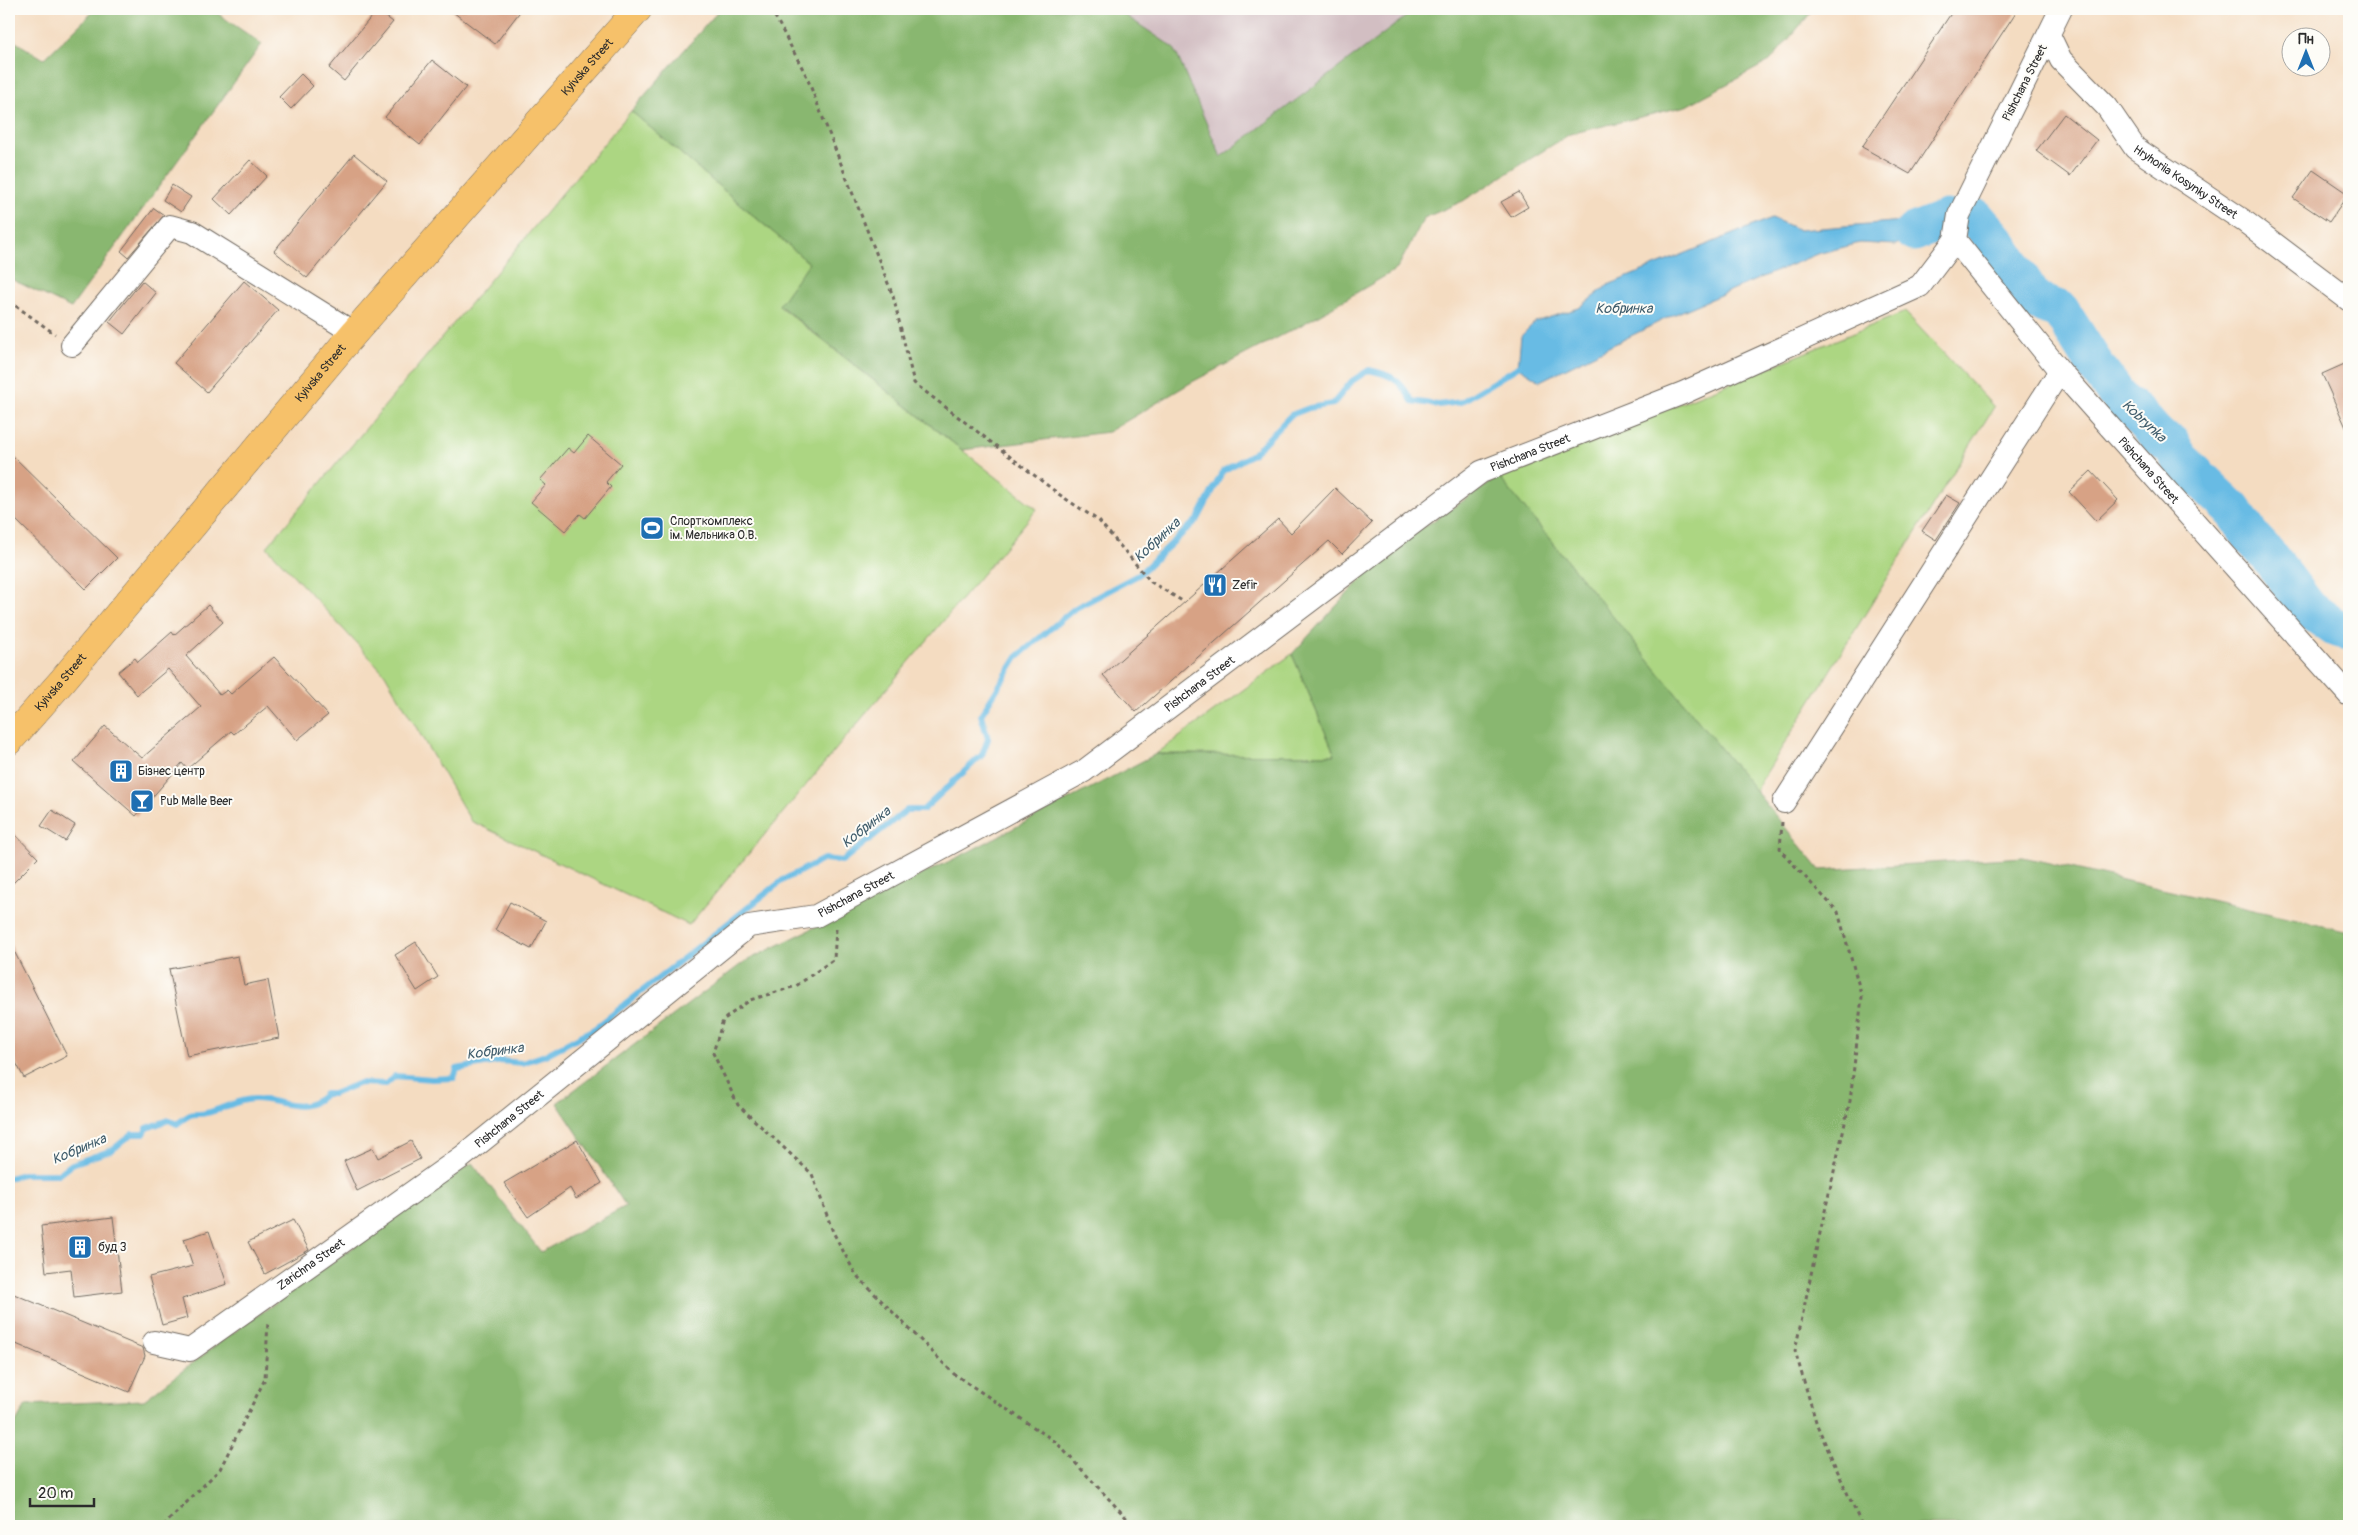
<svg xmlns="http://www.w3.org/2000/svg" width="2358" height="1535" font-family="Pangolin,sans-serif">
<rect width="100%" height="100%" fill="#fdfcf7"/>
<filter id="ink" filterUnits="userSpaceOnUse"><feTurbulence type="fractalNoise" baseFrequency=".02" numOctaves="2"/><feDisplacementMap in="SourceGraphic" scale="10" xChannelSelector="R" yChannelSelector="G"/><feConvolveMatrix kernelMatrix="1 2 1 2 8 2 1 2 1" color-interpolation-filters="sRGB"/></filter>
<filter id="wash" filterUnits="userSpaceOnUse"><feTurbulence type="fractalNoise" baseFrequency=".0096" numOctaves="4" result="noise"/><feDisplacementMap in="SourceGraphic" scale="20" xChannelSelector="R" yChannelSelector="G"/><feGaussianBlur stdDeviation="1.12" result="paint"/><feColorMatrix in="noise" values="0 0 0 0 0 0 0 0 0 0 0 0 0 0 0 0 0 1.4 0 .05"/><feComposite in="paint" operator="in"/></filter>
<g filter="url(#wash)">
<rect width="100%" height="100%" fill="#f4dcc1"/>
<!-- industrial -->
<polygon fill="#d2bec2" points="1116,9 1416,9 1221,158 1174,48"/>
<!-- green -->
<g fill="#acd682" stroke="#6c8056">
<polygon points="631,111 809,263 779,306 1037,509 689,925 471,821 385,674 267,547"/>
<polygon points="1905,312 1994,407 1755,791 1499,477"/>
<polygon points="1292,654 1335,755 1156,754"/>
</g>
<!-- forest -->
<g fill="#89b770" stroke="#5a714e">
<polygon points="96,9 211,9 262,44 71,308 9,278 9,38 44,59"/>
<polygon points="720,9 1116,9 1174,48 1221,157 1416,9 1814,9 1770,61 1686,106 1570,134 1463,201 1424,218 1397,269 1298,327 1192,382 1108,432 962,450 779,305 809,263 631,111"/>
<polygon points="1499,477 1820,870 2023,857 2349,932 2349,1526 9,1526 9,1435 26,1405 144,1400 223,1340 472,1163 541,1252 626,1206 557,1103 744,962 968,852 1156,754 1335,755 1292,654 1386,552"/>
</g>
<!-- water -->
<polygon fill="#68bbe4" stroke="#4a7388" points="1772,218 1799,230 1902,221 1914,232 1896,245 1860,243 1817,254 1673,315 1540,381 1518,367 1521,336 1535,322 1579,308 1608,285"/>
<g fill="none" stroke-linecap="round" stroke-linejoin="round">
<!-- stream -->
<path stroke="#68bbe4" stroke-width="6" d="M 9,1178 L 22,1174 L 59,1174 L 72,1164 L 112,1150 L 132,1134 L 144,1134 L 147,1128 L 169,1120 L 177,1124 C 181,1121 186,1117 190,1115 C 195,1113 201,1115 206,1113 C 222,1110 237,1099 255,1099 C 279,1099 304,1117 325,1094 L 333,1094 L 360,1083 L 386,1084 L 395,1076 L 432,1079 L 454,1078 L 457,1069 L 501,1061 L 522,1063 L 545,1055 L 594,1029 L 783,880 L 824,859 L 842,861 L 907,810 L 923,810 L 982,755 L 988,739 L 981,715 L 1017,657 L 1074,609 L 1138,575 L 1198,519 L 1223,471 L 1254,453 L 1291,415 L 1309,408 L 1333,404 L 1352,381 L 1369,370 C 1393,375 1400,380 1412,401 L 1438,405 L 1461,402 L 1518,367"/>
<!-- river -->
<g stroke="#68bbe4" stroke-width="39">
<path d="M 1976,218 L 1996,241 L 2035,301 L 2060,310 L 2093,362 L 2125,406 C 2145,413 2151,438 2171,444 L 2179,458 L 2232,509 L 2252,538 L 2267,554 L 2309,609 L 2336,628 L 2349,631"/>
<polyline points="1914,232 1947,219"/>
</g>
</g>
<g id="blocks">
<!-- building -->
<g fill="#d7a285">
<polygon points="449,9 522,9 495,44"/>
<polygon points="1954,9 2018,9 1910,174 1862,147"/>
<polygon points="377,10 393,22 344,81 329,68"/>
<polygon points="432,60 466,87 420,145 385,117"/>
<polygon points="301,74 313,86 291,109 279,97"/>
<polygon points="2064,114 2097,140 2070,176 2036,151"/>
<polygon points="354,154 387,181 307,278 274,251"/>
<polygon points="250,160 267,176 231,215 214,199"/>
<polygon points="2313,170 2348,194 2329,222 2293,198"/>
<polygon points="172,185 191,197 181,212 163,200"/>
<polygon points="1519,192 1528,207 1511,217 1501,202"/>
<polygon points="154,208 164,215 128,257 121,251"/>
<polygon points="142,281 156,293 124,334 109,322"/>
<polygon points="244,281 278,310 207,392 174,363"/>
<polygon points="2349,362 2349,434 2322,374"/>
<polygon points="588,436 621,464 606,482 611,487 585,518 580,514 565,531 531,502 546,485 540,480 568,448 574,453"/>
<polygon points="9,452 117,558 86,589 9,513"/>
<polygon points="2091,471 2118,500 2096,521 2069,492"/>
<polygon points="1335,488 1372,523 1342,554 1329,541 1136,712 1103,675 1278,519 1291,533"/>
<polygon points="1946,495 1960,503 1936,540 1922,531"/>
<polygon points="208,605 223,622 186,656 220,695 227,690 231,694 274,657 328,715 297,740 268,706 234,734 231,731 187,769 182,763 136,816 74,762 105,726 142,758 201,707 168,669 137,695 118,672 135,658 138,662 172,632 174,635"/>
<polygon points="52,810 75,825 65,841 41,826"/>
<polygon points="9,828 38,858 9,887"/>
<polygon points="510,902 546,921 531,949 495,930"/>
<polygon points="9,941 67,1056 24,1078 9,1049"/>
<polygon points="416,942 438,977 417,991 395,955"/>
<polygon points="238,956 244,985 268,980 279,1038 187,1056 169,969"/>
<polygon points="577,1140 602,1183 576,1199 570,1188 528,1217 504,1183"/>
<polygon points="411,1141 420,1159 357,1191 344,1161 373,1148 378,1158"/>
<polygon points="113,1217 122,1291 74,1297 71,1269 46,1272 41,1226"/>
<polygon points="293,1220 309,1250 265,1274 248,1242"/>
<polygon points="209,1231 227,1284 182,1299 187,1318 162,1325 149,1277 193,1266 184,1239"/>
<polygon points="9,1292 143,1348 145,1356 129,1392 9,1341"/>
</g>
</g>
</g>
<g filter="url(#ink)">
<use href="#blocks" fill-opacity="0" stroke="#716960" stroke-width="1"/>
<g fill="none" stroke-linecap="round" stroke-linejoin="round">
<!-- minor casing -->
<g stroke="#716960" stroke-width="24">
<g id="minor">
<path id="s1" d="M 2061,9 L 1959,215 L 1955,240 L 2060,371 L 2349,695"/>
<path id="s2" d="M 2049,35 L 2061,60 L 2107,107 L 2135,148 L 2244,221 L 2349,300"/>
<polyline points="72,345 170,226 192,232 354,333"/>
<polyline points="1784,802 2060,371"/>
<path id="s3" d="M 154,1342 L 190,1350 L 462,1157 L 749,926 L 816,916 L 1084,771 L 1481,472 L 1683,393 L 1920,286 L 1955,240"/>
</g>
</g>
<!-- major casing -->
<g stroke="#716960" stroke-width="29">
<g id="major">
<path id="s4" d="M 9,741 L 63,680 L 354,333 L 638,9"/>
</g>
</g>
<!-- path -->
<g stroke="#716960" stroke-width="3" stroke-dasharray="4 4" stroke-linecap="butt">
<polyline points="771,9 806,75 893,296 914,383 1060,495 1099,521 1151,582 1184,602"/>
<polyline points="9,301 55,334"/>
<polyline points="1782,822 1780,850 1838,912 1862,997 1850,1101 1815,1255 1795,1351 1817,1425 1862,1526"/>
<polyline points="836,929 834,959 796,986 750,1000 723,1020 713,1053 738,1105 812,1174 833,1232 856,1275 954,1374 1056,1442 1134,1526"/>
<polyline points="163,1526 220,1469 265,1379 268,1321"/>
</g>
<!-- minor -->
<use href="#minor" stroke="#fff" stroke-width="22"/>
<!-- major -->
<use href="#major" stroke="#f6c16b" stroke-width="28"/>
</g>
</g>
<!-- icons -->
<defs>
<g id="stadium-square" transform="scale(1.25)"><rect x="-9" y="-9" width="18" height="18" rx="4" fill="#1f6fb2" stroke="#fdfcf7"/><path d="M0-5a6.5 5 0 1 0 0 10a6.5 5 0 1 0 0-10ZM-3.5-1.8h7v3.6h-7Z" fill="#fff"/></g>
<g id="restaurant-square" transform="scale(1.25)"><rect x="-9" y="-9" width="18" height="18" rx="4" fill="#1f6fb2" stroke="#fdfcf7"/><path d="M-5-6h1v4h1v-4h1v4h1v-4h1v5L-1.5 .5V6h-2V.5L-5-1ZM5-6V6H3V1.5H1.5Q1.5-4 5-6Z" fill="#fff"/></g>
<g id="building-square" transform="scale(1.25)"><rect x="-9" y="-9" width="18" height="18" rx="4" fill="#1f6fb2" stroke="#fdfcf7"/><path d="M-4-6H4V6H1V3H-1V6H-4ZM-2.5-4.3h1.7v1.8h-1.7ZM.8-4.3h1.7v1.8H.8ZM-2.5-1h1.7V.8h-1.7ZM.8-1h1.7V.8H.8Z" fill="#fff"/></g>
<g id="bar-square" transform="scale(1.25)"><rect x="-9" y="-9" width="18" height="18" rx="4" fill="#1f6fb2" stroke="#fdfcf7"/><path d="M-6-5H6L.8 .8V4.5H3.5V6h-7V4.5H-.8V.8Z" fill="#fff"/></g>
</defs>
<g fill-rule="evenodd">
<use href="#stadium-square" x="652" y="528"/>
<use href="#restaurant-square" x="1215" y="585"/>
<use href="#building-square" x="121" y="771"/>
<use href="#bar-square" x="142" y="801"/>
<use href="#building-square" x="80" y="1247"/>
</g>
<g text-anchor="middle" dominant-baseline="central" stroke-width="4" stroke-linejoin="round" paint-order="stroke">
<!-- street labels -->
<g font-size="12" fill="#2b2b2b" stroke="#fdfcf7">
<text stroke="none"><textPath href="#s4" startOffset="888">Kyivska Street</textPath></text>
<text transform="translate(2025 83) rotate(-63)">Pishchana Street</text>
<text stroke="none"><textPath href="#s2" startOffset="204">Hryhoriia Kosynky Street</textPath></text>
<text stroke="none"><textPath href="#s4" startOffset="482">Kyivska Street</textPath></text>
<text stroke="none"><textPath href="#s3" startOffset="1661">Pishchana Street</textPath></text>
<text stroke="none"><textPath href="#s1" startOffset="556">Pishchana Street</textPath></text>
<text stroke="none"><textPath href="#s4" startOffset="78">Kyivska Street</textPath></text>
<text stroke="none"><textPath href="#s3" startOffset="1256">Pishchana Street</textPath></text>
<text stroke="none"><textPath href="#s3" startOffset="852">Pishchana Street</textPath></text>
<text stroke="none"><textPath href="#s3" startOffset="431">Pishchana Street</textPath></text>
<text stroke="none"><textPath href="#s3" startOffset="185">Zarichna Street</textPath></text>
</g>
<!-- poi labels -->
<g font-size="12" fill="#2b2b2b" stroke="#fdfcf7" text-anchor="start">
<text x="670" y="521">Спорткомплекс<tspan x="670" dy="14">ім. Мельника О.В.</tspan></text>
<text x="1232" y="585">Zefir</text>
<text x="138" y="771">Бізнес центр</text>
<text x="160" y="801">Pub Malle Beer</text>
<text x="98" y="1247">буд 3</text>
</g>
<!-- water labels -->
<g font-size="14" font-style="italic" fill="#405d6c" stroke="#fdfcf7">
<text x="1624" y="308">Кобринка</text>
<text transform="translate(2144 421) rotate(43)">Kobrynka</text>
<text transform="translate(1157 540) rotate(-43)">Кобринка</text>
<text transform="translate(866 827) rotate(-38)">Кобринка</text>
<text transform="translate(495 1051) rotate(-7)">Кобринка</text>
<text transform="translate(79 1149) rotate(-23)">Кобринка</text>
</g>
</g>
<!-- margin -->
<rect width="2358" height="1535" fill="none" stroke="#fdfcf7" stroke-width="30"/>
<!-- north arrow -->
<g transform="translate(2306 52)"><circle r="24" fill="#fdfcf7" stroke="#a9a8a5"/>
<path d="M0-4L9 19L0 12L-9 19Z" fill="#1f6fb2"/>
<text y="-8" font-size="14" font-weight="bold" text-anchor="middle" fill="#2b2b2b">Пн</text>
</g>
<!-- scale -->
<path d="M30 1498v8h64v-8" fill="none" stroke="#2b2b2b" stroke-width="2.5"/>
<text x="38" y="1498" font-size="15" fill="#2b2b2b" stroke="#fdfcf7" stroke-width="4" paint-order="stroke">20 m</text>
</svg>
